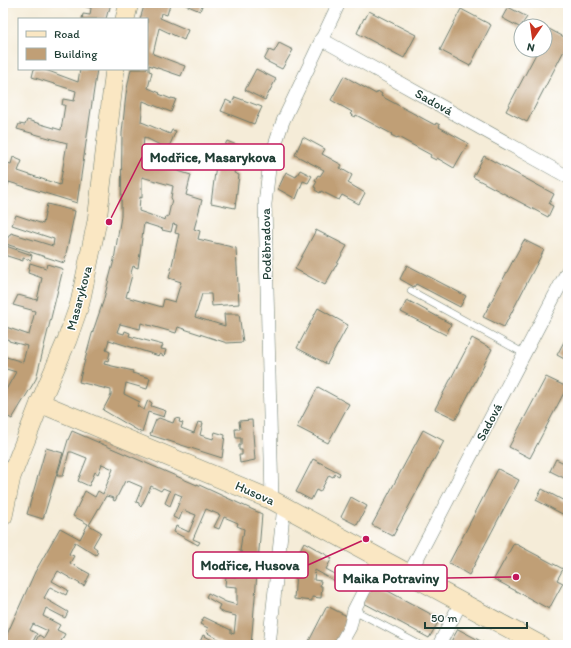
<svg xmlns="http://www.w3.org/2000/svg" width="571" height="648" font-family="Itim,sans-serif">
<rect width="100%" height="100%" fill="#fff"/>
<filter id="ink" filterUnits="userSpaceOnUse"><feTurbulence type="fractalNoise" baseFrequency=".025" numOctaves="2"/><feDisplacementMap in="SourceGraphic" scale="8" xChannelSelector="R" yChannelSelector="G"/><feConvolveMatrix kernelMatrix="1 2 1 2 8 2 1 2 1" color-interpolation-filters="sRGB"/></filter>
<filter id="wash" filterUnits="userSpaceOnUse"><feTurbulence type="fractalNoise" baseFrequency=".012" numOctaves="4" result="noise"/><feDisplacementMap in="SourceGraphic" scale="16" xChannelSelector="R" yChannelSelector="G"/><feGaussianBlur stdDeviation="0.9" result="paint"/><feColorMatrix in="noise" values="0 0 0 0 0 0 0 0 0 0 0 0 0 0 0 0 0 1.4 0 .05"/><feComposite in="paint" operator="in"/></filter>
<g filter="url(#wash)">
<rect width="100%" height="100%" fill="#f5ecd8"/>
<g id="blocks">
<!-- building -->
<g fill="#c09f76" fill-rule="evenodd">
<polygon points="71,3 111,3 109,11 108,11 106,19 82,19 83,14 90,15 91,8"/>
<path d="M 145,3 L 165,3 L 170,5 L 167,15 L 161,13 L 160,18 L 188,30 L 184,40 L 159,28 L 153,54 L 185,66 L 181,76 L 149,65 L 149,71 L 152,72 L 148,88 L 160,93 L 159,94 L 171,99 L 171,98 L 176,99 L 171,112 L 143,101 L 141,122 L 144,123 L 170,134 L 172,130 L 176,131 L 168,149 L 144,137 L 142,160 L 191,175 L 186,195 L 202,200 L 194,229 L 200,231 L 198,239 L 236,248 L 239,304 L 212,306 L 211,294 L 202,294 L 195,317 L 225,326 L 224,314 L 239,314 L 243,342 L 227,343 L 178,327 L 176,333 L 141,323 L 140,329 L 120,324 L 117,332 L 124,334 L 125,331 L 130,333 L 129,336 L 163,345 L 161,349 L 166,350 L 164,356 L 160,354 L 159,356 L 109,340 L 106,350 L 110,352 L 108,361 L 105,360 L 104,364 L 133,371 L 132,373 L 150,378 L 147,389 L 126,383 L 124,394 L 140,402 L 137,406 L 144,410 L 148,400 L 152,403 L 151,406 L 166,411 L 164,417 L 148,412 L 142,433 L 103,410 L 111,395 L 111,390 L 79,382 L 92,334 L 103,302 L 114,260 L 121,216 L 122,133 L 126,94 L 131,69 L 147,69 L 147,19 L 140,19 ZM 142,177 L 173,186 L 171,198 L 172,199 L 168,217 L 166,216 L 165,220 L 139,211 L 140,197 L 142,198 ZM 144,223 L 163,229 L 162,230 L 171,232 L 173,224 L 177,225 L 175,233 L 179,234 L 169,278 L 181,282 L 175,302 L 164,299 L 162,307 L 126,297 L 132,275 L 131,273 L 133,266 L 138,268 Z"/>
<polygon points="181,3 203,3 200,11"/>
<polygon points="508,7 527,17 521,26 521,28 502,18"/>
<polygon points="461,9 491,25 470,66 440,50"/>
<polygon points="369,11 416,35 404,58 357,33 364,18 365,19"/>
<polygon points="549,29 568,39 568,43 527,122 506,111 538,50 545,50 545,38"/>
<polygon points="279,43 293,50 282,69 264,60 269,50 274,52"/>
<polygon points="34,69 43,69 78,82 80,69 97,69 77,203 9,182 5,193 3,192 3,162 11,164 13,157 22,161 18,171 60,185 67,143 17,129 19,124 25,125 27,120 61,130 65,105 62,105 63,99 74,101 76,91 32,77"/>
<polygon points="256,69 276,79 265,100 245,90"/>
<polygon points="344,76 376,94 378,91 382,94 381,96 435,125 436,123 440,125 439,127 468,143 454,168 437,158 436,160 430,157 431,155 398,137 397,138 391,135 392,134 356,115 355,117 350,114 352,112 331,100"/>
<polygon points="235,97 262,107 254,124 221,111 226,100 232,103"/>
<polygon points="303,137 325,149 322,154 342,165 340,168 352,175 348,183 365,193 359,204 342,195 339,200 321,191 320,193 315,190 316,188 314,187 317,181 315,180 318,175 320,176 324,170 295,155"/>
<polygon points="227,141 244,148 241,162 238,161 234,173 239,175 235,208 211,203 216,165 212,164 219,147 220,145 224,147"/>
<polygon points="484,156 554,194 549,204 553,206 548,217 473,177"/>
<polygon points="300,170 312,176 308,183 303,181 296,199 278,189 286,172 296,177"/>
<polygon points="47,204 75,211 64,263 3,243 3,238 7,239 11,233 53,246 54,239 12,225 16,215 43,224"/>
<polygon points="316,230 347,246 325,285 295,269"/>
<polygon points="524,240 544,250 504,327 483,317"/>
<polygon points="3,245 32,255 31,260 23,258 23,261 4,255 3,258"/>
<polygon points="30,263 46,268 47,264 63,269 36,379 12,419 3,414 3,395 16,372 3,368 3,356 23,362 27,346 9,341 9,340 3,337 3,326 29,335 35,311 13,305 18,295 37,300 42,278 28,273"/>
<polygon points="407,265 466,296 460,307 416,284 414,287 400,279"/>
<polygon points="407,300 451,324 446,335 401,312"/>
<polygon points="318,308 348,325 327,364 297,348"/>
<polygon points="568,334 568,361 557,355"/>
<polygon points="472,338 492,349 456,419 435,409"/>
<polygon points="546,377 567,387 530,458 509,447"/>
<polygon points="318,387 349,404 328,443 297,427"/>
<polygon points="159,418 173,423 175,418 180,419 179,422 183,423 181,428 194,433 198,422 203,423 200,435 213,439 215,432 225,435 222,458 150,435 156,420"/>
<polygon points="252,420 255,460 240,463 239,455 242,455 242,450 239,450 239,445 241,445 241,438 236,438 235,429 240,429 239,421"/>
<polygon points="423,430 444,441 393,536 372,525"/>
<polygon points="72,431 169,473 197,485 197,484 262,514 251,645 228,645 206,632 208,628 200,624 204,617 231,630 231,633 234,634 236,616 224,613 218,609 220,605 206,597 208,593 226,602 237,605 237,587 225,586 226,576 237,577 238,567 220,565 215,563 217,559 221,561 226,561 226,559 241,560 242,552 240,551 242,536 243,536 244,529 237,526 238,523 224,517 219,529 214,527 220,515 206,509 193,539 200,542 198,545 174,532 176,526 189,532 196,515 183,510 179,520 173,517 182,496 175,493 170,506 165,503 170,491 163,488 161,491 151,486 141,507 139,505 139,503 136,502 142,487 128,481 127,483 125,481 115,501 113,500 114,498 106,496 89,525 101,532 93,546 97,549 96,551 98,552 96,555 75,542 69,554 74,556 70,563 90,574 84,586 58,571 52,581 68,590 66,595 50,587 44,598 68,612 65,618 46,608 43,616 60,625 57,630 65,634 59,645 35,645 37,643 35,642 39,635 44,638 48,631 33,624 30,630 37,634 31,645 10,645 4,641 35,572 60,528 80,539 88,524 73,516 85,491 95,497 98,491 103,494 113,469 102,464 98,474 95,472 89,486 78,481 87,458 72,452 69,452 63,476 57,476 68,440"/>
<polygon points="46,448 63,453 43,519 27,514"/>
<polygon points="313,459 340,473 339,476 335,474 333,477 329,475 320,492 316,490 311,500 296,492"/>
<polygon points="556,459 568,465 568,480 550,471"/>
<polygon points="498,469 519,480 469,575 449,563"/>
<polygon points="542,489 568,503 568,517 536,500"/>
<polygon points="351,497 367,506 357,525 341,517"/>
<polygon points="304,542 332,558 326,569 353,584 349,589 315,570 314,580 321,581 320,586 322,586 321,598 312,597 312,601 294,599 297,560 301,553 299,552"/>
<polygon points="514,543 563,569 557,580 563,583 549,609 494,579"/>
<polygon points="373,583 440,619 429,638 362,602"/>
<polygon points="327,606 349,617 334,645 307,645"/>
<polygon points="458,629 488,645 449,645"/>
<polygon points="203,635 221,645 206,645 200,642"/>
</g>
</g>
</g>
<g filter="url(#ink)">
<use href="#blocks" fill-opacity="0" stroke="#6a7a6d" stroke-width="1"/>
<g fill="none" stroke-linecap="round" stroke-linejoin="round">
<!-- lane casing -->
<g stroke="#6a7a6d" stroke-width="8">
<g id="lane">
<polyline points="411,291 525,354"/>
<polyline points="354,610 420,645"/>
</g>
</g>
<!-- street casing -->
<g stroke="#6a7a6d" stroke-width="14">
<g id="street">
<polyline points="321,39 568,177"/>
<polyline points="272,500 265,204 270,160 283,121 339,3"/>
<polyline points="409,574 568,270"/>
<polyline points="269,645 284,506"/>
<polyline points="340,645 350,627 354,610 380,559"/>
<polyline points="439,645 461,602"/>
</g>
</g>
<!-- secondary casing -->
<g stroke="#6a7a6d" stroke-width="20">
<g id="secondary">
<polyline points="125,19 129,3"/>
<polyline points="40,403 272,500 540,645"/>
<polyline points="3,516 11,477 40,403 67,340 80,303 97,221 115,69"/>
</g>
</g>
<!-- lane -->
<use href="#lane" stroke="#fff" stroke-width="7"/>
<!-- street -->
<use href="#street" stroke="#fff" stroke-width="13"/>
<!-- secondary -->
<use href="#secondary" stroke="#fae7c3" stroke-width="19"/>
</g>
</g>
<g text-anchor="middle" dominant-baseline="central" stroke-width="3" stroke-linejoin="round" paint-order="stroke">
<!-- street labels -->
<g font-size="13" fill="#1f3d34" stroke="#fff">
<text transform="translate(434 102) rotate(29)">Sadová</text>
<text transform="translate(266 244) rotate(-91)">Poděbradova</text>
<text transform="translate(79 298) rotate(-75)">Masarykova</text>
<text transform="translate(489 422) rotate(-62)">Sadová</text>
<text transform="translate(255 493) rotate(24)">Husova</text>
</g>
</g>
<!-- callouts -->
<path fill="none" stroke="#c2185b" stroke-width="1.5" d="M109 222L142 157M366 539L308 565M516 577L447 578"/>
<g fill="#c2185b" stroke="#fff" stroke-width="1.5">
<circle cx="109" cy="222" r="4"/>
<circle cx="366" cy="539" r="4"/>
<circle cx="516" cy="577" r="4"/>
</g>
<g fill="#fff" stroke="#c2185b" stroke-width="1.5">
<rect x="142" y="144" width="142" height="26" rx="4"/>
<rect x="193" y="552" width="115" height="26" rx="4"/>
<rect x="335" y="565" width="112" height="26" rx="4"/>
</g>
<g font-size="14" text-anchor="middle" font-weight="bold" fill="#1f3d34">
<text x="213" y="162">Modřice, Masarykova</text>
<text x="250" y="570">Modřice, Husova</text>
<text x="391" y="583">Maika Potraviny</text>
</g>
<!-- margin -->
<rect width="571" height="648" fill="none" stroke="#fff" stroke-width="16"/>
<!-- legend -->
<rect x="18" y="18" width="130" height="52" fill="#ffffff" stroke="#a5b1ae"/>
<rect x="26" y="31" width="20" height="6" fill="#fae7c3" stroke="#a5b1ae"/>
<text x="54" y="38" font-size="12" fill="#1f3d34">Road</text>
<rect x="26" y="48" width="20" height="12" fill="#c09f76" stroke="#a5b1ae"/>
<text x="54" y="58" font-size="12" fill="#1f3d34">Building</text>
<!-- north arrow -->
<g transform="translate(533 38) rotate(193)"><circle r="19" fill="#ffffff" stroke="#a5b1ae"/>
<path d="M0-3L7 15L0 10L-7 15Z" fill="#c8321e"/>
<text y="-6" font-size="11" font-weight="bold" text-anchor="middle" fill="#1f3d34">N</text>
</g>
<!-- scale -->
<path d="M425 622v6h102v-6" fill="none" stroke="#1f3d34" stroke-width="2"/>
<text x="431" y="622" font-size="12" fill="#1f3d34" stroke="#ffffff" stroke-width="3" paint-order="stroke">50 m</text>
</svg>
